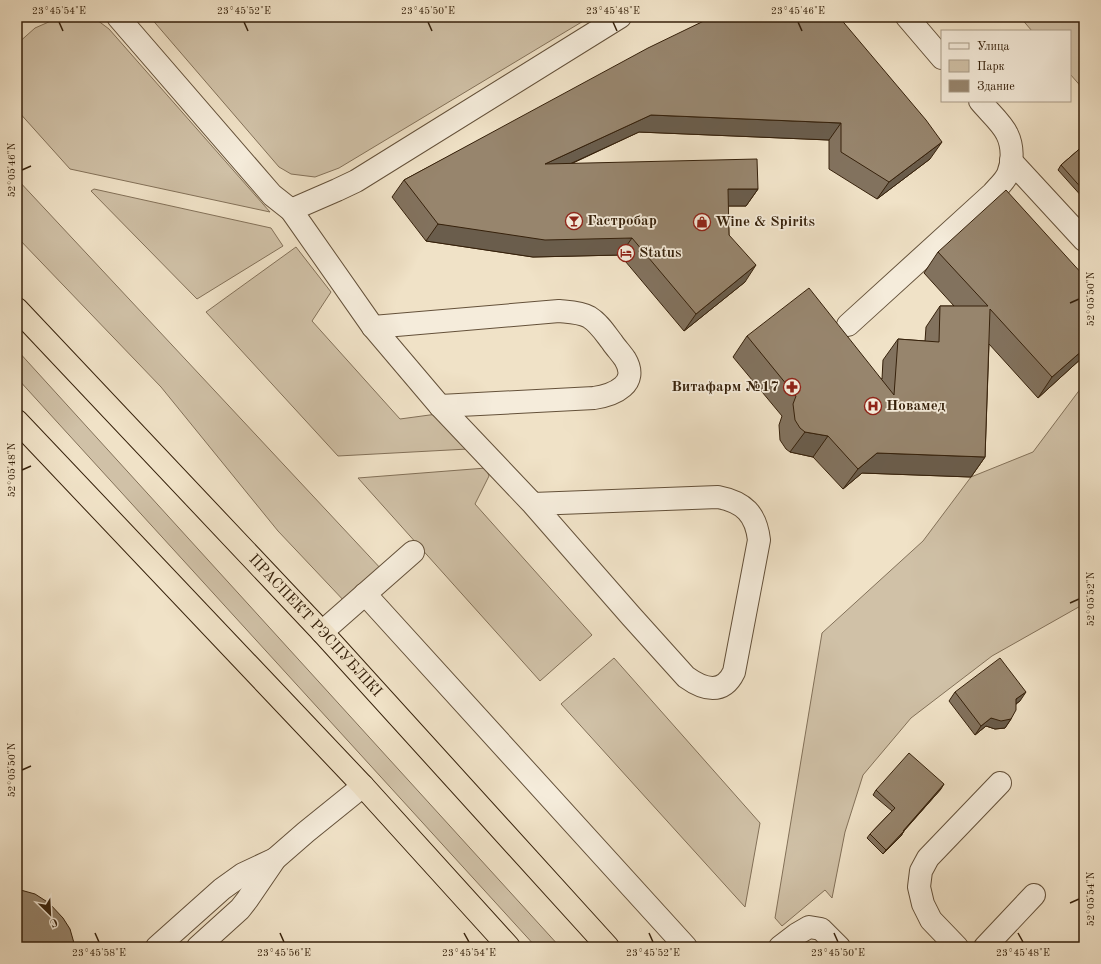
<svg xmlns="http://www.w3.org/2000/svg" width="1101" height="964" font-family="'Old Standard TT',serif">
<rect width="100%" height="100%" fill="#f0e2c7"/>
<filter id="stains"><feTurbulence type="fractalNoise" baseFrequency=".005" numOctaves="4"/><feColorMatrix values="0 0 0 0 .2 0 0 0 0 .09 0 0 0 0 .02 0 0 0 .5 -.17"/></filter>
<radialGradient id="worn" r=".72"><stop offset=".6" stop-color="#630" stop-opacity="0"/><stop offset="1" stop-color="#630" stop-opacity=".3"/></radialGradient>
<!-- green -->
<g fill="#d0c1a7" stroke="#837159">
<polygon points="60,17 77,17 97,20 109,29 270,212 70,169 17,110 17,44 35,28"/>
<polygon points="150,17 590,17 339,168 315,177 291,174 279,167"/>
<polygon points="1020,17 1084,17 1084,90 1070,74 1070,31 1032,31"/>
<polygon points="17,179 383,571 347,604 278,531 161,387 17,237"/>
<polygon points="94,189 271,228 283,246 197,299 91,191"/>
<polygon points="296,247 331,292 312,321 400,419 437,414 468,449 338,456 206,312"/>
<polygon points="17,350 560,947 536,947 17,378"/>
<polygon points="1084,384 1084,604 992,656 911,718 863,775 845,832 832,898 825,890 782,926 775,918 822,633 923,541 971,477 1033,452"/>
<polygon points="486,468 489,476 475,504 592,635 540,681 358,478"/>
<polygon points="614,658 760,823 745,907 561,704"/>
</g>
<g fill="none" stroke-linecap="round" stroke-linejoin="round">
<!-- minor casing -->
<g stroke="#64513a" stroke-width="24">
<g id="minor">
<polyline points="118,17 272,195 291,210 337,190 356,181 620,17"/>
<polyline points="907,17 942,58"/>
<polyline points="1011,161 1084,240"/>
<path d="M 291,210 L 373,327 L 440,406 L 533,504 L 631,616 L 686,677 C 704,690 723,695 734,672 L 759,540 C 756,514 744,502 718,497 L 533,504"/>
<path d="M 848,325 L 993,193 C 998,187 1005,181 1008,174 C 1013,162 1013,146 1007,134 C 1002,123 988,111 980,101"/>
<path d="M 373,327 L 559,311 C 569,312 580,312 589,317 C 599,323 605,333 612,342 C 616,348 621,353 625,359 C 640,384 614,395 594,398 L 440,406"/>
<polyline points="365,594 686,947"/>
<polyline points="322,632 413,552"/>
<polyline points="157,947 222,889 243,874 275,859"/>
<polyline points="198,947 240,909 247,900 275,859 306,832 363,786"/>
<polyline points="780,947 797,934 809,927 821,929 839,947"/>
<polyline points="957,947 931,920 923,904 919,887 921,871 928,858 1000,783"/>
<polyline points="985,947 1034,895"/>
</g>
</g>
<!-- highway casing -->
<g stroke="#36210b" stroke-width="24">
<g id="highway">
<path id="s1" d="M 17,309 L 322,632 L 608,947"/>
<polyline points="17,421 363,786 509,947"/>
</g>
</g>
<!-- minor -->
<use href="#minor" stroke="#f5ecdb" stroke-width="22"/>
<!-- highway -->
<use href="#highway" stroke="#f0e2c7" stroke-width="22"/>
</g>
<!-- wall -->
<g fill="#82725e" stroke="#36210b">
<polygon points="712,17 930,159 877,199 829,169 829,140 639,132 571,164 758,189 746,206 728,206 729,235 745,282 684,331 620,255 533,257 426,241 392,197 404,180"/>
<polygon points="1084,145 1084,199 1058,170 1061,165"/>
<polygon points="938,252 1084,276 1084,356 1038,398 989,344 985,457 971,477 862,473 843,489 813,457 790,452 786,449 780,440 779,425 782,416 733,357 747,336 882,379 883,360 898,339 925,341 926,327 940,306 954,306 924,273"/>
<polygon points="955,692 1020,701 1016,704 1011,719 1005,728 995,729 986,726 975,735 949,701"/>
<polygon points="941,789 904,831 901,836 883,854 867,838 870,834 892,811 873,795 876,790"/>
</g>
<!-- shaded-wall -->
<g fill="#6a5d4c" stroke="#36210b">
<polygon points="651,115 841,123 829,140 639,132 533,181 545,164"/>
<polygon points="942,142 930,159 877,199 889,182"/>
<polygon points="728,189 758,189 746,206 716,206"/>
<polygon points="438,224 632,238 620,255 533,257 426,241"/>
<polygon points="756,265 745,282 684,331 696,314"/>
<polygon points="1084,349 1084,356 1038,398 1052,377"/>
<polygon points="805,432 828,436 813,457 790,452"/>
<polygon points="877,453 985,457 971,477 862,473 843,489 858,469"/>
<polygon points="1026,692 1020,701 1010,708 1016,699"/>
<polygon points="991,718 1011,719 1005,728 995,729 986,726 975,735 981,726"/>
<polygon points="944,784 941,789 900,835 903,831"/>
<polygon points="904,831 901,836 883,854 886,850"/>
</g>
<!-- building -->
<g fill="#97856d" stroke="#36210b">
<polygon points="712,17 839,17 926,120 942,142 889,182 841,152 841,123 651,115 545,164 757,159 758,189 728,189 729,235 756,265 696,314 632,238 545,240 438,224 404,180 648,48"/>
<polygon points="1084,145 1084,191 1061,165"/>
<polygon points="1006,190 1084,276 1084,349 1052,377 990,309 985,457 877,453 858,469 828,436 805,432 800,428 795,420 793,404 796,396 747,336 809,288 894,395 898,339 939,342 940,306 988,306 938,252"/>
<polygon points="1000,658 1026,692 1016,699 1016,710 1011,719 1001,721 991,718 981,726 955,692"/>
<polygon points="909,753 944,784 903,831 904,831 886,850 870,834 895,808 876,790"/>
<polygon points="17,889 35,894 49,903 63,918 70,929 74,943 75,947 17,947"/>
</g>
<!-- ticks -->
<path fill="none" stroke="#36210b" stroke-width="1.5" d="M 59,22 L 63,31M 244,22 L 248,31M 428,22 L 432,31M 613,22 L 617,31M 798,22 L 802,31M 22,170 L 31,166M 1070,303 L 1079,299M 22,470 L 31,466M 1070,603 L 1079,599M 22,770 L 31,766M 1070,903 L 1079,899M 95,933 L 99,942M 280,933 L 284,942M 464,933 L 469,942M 649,933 L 653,942M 834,933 L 838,942M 1018,933 L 1023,942"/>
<!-- icons -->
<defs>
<g id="bar-ring" transform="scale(0.9)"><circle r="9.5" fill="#f5ecdb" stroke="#8f2418" stroke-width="1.5"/><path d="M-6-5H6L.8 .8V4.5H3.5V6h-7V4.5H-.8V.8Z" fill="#8f2418"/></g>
<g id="shop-ring" transform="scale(0.9)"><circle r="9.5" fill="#f5ecdb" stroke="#8f2418" stroke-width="1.5"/><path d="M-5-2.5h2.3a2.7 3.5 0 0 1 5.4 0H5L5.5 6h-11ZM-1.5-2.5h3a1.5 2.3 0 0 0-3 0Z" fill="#8f2418"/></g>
<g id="hotel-ring" transform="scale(0.9)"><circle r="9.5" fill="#f5ecdb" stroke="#8f2418" stroke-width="1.5"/><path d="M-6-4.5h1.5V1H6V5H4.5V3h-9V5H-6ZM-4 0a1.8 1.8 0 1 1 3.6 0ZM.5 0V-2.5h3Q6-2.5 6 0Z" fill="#8f2418"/></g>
<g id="pharmacy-ring" transform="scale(0.9)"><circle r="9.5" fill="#f5ecdb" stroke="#8f2418" stroke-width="1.5"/><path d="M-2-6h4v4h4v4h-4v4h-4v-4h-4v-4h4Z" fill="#8f2418"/></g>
<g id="hospital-ring" transform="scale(0.9)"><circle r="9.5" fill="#f5ecdb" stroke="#8f2418" stroke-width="1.5"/><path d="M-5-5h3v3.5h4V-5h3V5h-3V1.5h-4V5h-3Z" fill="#8f2418"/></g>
</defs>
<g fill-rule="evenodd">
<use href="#bar-ring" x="574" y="221"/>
<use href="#shop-ring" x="702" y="222"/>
<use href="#hotel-ring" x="626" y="253"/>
<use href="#pharmacy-ring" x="792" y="387"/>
<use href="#hospital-ring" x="873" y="406"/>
</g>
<g text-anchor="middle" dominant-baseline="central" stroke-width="3.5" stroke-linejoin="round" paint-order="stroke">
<!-- poi labels -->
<g font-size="15" font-weight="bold" fill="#36210b" stroke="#f5ecdb" text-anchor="start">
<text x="587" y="221">Гастробар</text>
<text x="715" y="222">Wine &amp; Spirits</text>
<text x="639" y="253">Status</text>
<text x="779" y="387" text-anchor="end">Витафарм №17</text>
<text x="886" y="406">Новамед</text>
</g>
<!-- street labels -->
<g font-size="15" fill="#36210b" stroke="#f5ecdb">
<text stroke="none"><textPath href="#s1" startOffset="435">ПРАСПЕКТ РЭСПУБЛІКІ</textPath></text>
</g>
</g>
<!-- margin -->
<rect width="1101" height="964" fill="none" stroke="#f0e2c7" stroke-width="44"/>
<!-- legend -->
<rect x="941" y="30" width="130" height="72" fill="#f5ecdb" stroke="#a99b88"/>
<rect x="949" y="43" width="20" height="6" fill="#f5ecdb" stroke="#a99b88"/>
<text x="977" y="50" font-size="12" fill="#36210b">Улица</text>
<rect x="949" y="60" width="20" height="12" fill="#d0c1a7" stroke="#a99b88"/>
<text x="977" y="70" font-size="12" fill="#36210b">Парк</text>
<rect x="949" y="80" width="20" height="12" fill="#97856d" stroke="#a99b88"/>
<text x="977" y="90" font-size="12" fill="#36210b">Здание</text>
<!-- north arrow -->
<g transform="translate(50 914) rotate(156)" stroke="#f5ecdb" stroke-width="3" paint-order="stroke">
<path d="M0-3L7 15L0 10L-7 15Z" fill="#36210b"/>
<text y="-6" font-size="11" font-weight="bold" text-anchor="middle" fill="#36210b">С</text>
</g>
<rect x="22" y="22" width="1057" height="920" fill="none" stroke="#36210b" stroke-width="1.5"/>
<g font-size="10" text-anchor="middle" fill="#36210b">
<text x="59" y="14">23°45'54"E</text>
<text x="244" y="14">23°45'52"E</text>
<text x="428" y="14">23°45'50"E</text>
<text x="613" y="14">23°45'48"E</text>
<text x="798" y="14">23°45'46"E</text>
<text transform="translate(11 170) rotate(-90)" y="4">52°05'46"N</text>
<text transform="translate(1090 299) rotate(-90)" y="4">52°05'50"N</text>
<text transform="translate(11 470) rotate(-90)" y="4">52°05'48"N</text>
<text transform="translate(1090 599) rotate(-90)" y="4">52°05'52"N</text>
<text transform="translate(11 770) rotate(-90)" y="4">52°05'50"N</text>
<text transform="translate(1090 899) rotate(-90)" y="4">52°05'54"N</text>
<text x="99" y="956">23°45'58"E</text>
<text x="284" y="956">23°45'56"E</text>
<text x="469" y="956">23°45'54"E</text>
<text x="653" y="956">23°45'52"E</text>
<text x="838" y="956">23°45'50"E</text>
<text x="1023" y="956">23°45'48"E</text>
</g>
<rect width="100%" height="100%" filter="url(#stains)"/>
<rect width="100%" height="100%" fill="url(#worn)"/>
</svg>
